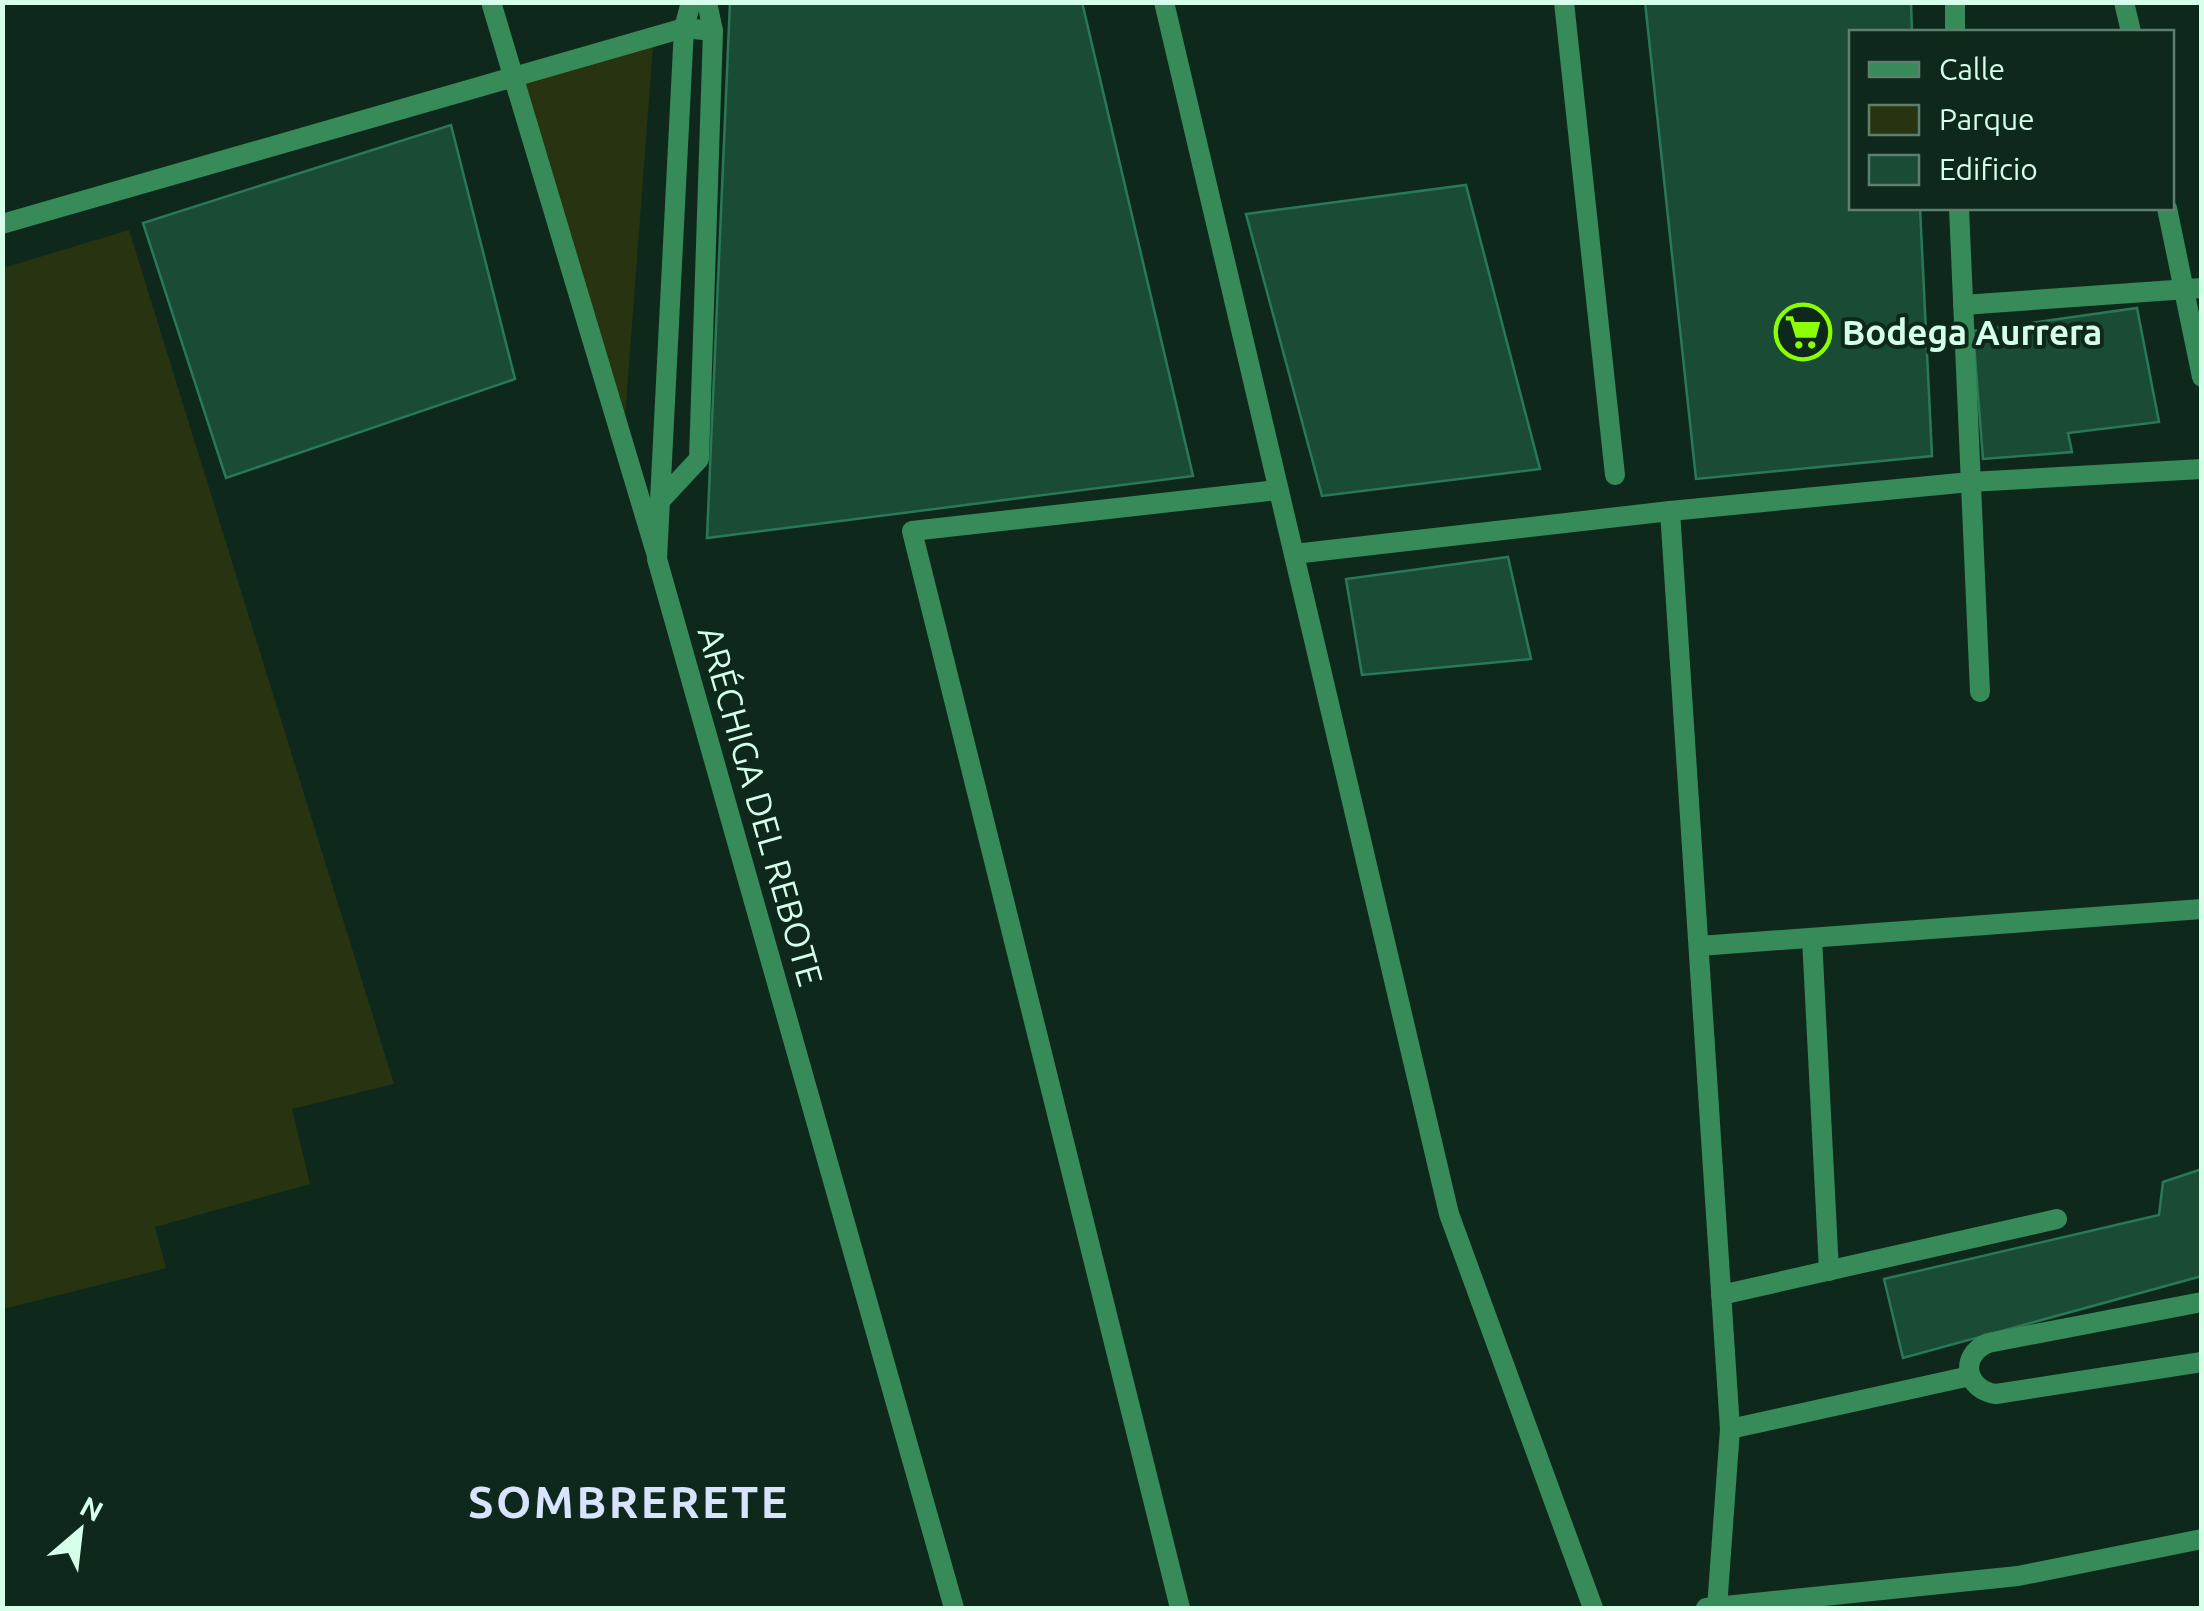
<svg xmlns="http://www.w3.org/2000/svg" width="2204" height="1611" font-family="Ubuntu,sans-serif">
<rect width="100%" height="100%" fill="#0e291c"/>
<!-- green -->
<g fill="#283311">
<polygon points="653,46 624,430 522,82"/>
<polygon points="129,230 394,1084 292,1109 310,1184 155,1227 166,1268 3,1309 3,268"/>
</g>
<!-- building -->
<g fill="#194b35" stroke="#297956" stroke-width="2.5">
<polygon points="730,2 1082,2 1193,476 707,538"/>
<polygon points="1645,2 1911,2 1912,32 1852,32 1852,208 1920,208 1932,456 1696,479"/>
<polygon points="451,125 515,379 226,478 143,223"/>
<polygon points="1466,185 1540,469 1322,496 1246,214"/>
<polygon points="2137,308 2159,422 2068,433 2072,452 1983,459 1973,331"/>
<polygon points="1508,557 1531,659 1362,675 1346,579"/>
<polygon points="2202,1169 2202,1276 1903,1358 1884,1279 2159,1215 2163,1182"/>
</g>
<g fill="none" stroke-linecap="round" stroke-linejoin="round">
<!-- minor -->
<g stroke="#368b58" stroke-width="20">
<polyline points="491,2 657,556"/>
<polyline points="1164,2 1449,1214 1593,1608"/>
<polyline points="1564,2 1615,475"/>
<polyline points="1955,2 1955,32"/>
<polyline points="2124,2 2131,32"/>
<polyline points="1959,208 1980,692"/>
<polyline points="2167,208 2202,377"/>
<polyline points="2,224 684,28 713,31"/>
<polyline points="1963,305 2202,288"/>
<polyline points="1670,511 1730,1429 1717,1608"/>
<polyline points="1294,554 1670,511 1970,482 2202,469"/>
<polyline points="1812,938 1829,1271"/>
<polyline points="1699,946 2202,909"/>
<polyline points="1721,1295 2057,1219"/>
<path d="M 2202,1302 L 1988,1343 C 1958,1356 1966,1390 1996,1394 L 2202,1362"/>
<polyline points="1730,1429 1970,1376"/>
<polyline points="1180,1608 912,531 1278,490"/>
<polyline points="1706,1608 2018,1576 2202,1539"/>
</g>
<!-- tertiary -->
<g stroke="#368b58" stroke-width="20">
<polyline points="691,2 684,28 657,559 954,1608"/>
<polyline points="659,502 699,459 713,31 707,2"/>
</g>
</g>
<!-- icons -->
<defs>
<g id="supermarket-ring" transform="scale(2.875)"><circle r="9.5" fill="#0e291c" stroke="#8bff02" stroke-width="1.5"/><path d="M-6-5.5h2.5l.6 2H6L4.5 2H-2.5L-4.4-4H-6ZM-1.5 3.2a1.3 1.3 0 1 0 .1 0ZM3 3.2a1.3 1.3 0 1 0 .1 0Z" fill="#8bff02"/></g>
</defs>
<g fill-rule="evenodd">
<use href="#supermarket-ring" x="1803" y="332"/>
</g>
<g text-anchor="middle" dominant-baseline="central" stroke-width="8" stroke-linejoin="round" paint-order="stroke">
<!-- poi labels -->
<g font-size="35" font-weight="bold" fill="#d6ffe9" stroke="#0e291c" text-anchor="start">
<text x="1842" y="332">Bodega Aurrera</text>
</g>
<!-- street labels -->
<g font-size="35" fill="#d6ffe9" stroke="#0e291c">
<text transform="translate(761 806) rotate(74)">ARÉCHIGA DEL REBOTE</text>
</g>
<!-- district labels -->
<g font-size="45" font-weight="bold" letter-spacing="2.5" fill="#d8e3ff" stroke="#0e291c">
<text x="629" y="1501">SOMBRERETE</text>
</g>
</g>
<!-- border -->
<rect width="2204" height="1611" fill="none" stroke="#d6ffe9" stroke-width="10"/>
<!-- legend -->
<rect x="1849" y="30" width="325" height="180" fill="#0e291c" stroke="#5e7f6e" stroke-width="2.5"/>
<rect x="1869" y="62" width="50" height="15" fill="#368b58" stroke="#5e7f6e" stroke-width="2.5"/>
<text x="1939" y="80" font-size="30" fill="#d6ffe9">Calle</text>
<rect x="1869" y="105" width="50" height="30" fill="#283311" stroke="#5e7f6e" stroke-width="2.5"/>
<text x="1939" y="130" font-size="30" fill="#d6ffe9">Parque</text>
<rect x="1869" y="155" width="50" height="30" fill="#194b35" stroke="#5e7f6e" stroke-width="2.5"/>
<text x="1939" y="180" font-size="30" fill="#d6ffe9">Edificio</text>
<!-- north arrow -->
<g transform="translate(80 1531) rotate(28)" stroke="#0e291c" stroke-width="8" paint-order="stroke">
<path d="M0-8L18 38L0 25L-18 38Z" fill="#d6ffe9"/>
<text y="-15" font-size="28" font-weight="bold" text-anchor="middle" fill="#d6ffe9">N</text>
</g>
</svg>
